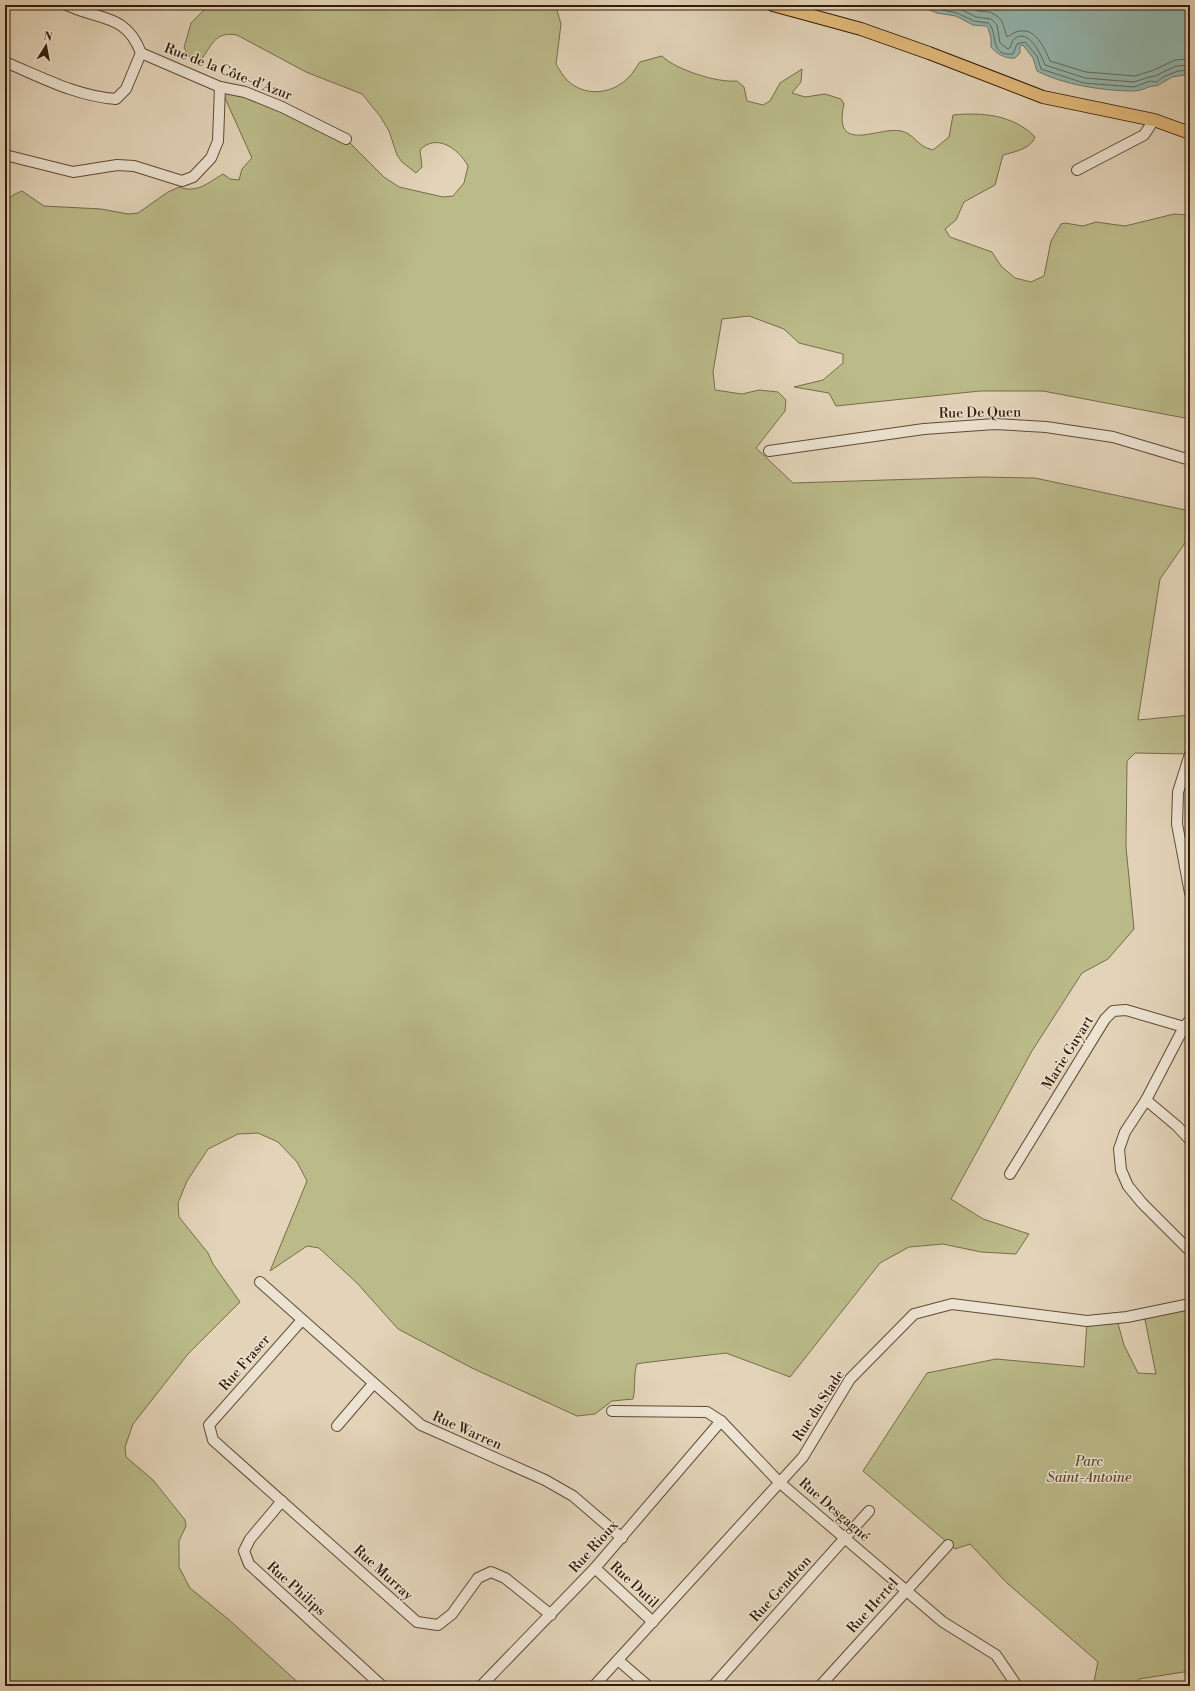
<svg xmlns="http://www.w3.org/2000/svg" width="1195" height="1691" font-family="'Libre Bodoni',serif">
<rect width="100%" height="100%" fill="#e3d4b9"/>
<filter id="stains"><feTurbulence type="fractalNoise" baseFrequency=".005" numOctaves="4"/><feColorMatrix values="0 0 0 0 .2 0 0 0 0 .09 0 0 0 0 .02 0 0 0 .5 -.17"/></filter>
<radialGradient id="worn" r=".72"><stop offset=".6" stop-color="#630" stop-opacity="0"/><stop offset="1" stop-color="#630" stop-opacity=".3"/></radialGradient>
<!-- green -->
<g fill="#bbbb8a" stroke="#776c4a">
<path d="M 209,5 L 541,5 L 556,7 L 561,24 L 556,64 C 559,69 563,76 567,80 C 584,97 612,95 629,77 C 633,73 636,67 640,62 L 662,56 C 676,70 718,83 737,81 L 744,87 L 747,101 L 763,105 L 770,101 L 780,83 L 802,69 L 801,82 L 792,93 L 805,97 L 825,94 L 841,99 L 844,104 C 832,156 879,126 901,131 C 915,134 916,146 933,150 L 949,137 L 953,115 C 982,112 1014,115 1035,137 C 1031,149 1014,152 1003,155 L 995,185 L 964,202 L 956,220 L 945,229 L 950,237 L 992,252 L 1001,266 L 1015,278 L 1031,282 L 1044,276 L 1051,241 L 1061,224 L 1065,223 L 1083,226 L 1096,222 L 1125,226 L 1174,214 L 1190,215 L 1190,419 L 1043,391 L 980,391 L 836,406 L 829,393 L 794,387 L 823,380 L 843,363 L 843,354 L 799,343 L 784,329 L 749,316 L 722,319 L 713,372 L 715,390 L 742,394 L 759,390 L 778,392 L 786,400 L 785,411 L 756,448 L 793,483 L 980,477 L 1035,478 L 1190,511 L 1190,536 L 1160,579 L 1138,720 L 1190,715 L 1190,754 L 1135,753 L 1127,761 L 1126,847 L 1134,929 L 1108,959 L 1082,973 L 1032,1051 L 951,1199 L 983,1219 L 1029,1234 L 1016,1254 L 981,1252 L 943,1244 L 909,1247 L 880,1263 L 790,1377 L 726,1353 L 642,1363 L 637,1364 C 633,1376 636,1387 633,1399 L 612,1401 L 595,1414 L 577,1416 L 472,1368 L 398,1329 L 357,1283 L 319,1248 L 307,1246 L 270,1271 L 307,1181 L 297,1162 L 278,1142 L 258,1133 L 238,1134 L 208,1149 L 187,1181 L 178,1203 L 179,1217 L 208,1253 L 213,1264 L 240,1302 L 188,1354 L 133,1424 L 125,1447 L 126,1457 L 153,1480 L 185,1520 L 186,1526 L 179,1541 L 179,1567 L 190,1588 L 228,1619 L 302,1686 L 5,1686 L 5,204 L 13,195 L 22,191 L 44,206 L 101,209 L 128,214 L 138,213 L 168,192 L 179,187 C 197,194 209,182 223,174 L 230,179 L 239,180 L 242,169 L 252,158 L 220,87 L 346,139 L 384,177 L 399,187 L 443,197 L 453,196 L 464,183 L 468,166 C 458,148 436,133 420,150 L 422,167 L 416,173 L 402,162 L 397,155 L 389,131 L 380,116 L 362,94 L 306,72 L 237,35 C 215,31 212,45 201,60 L 193,62 L 184,48 L 191,23 Z"/>
<polygon points="1190,1301 1190,1671 1139,1679 1138,1686 1093,1686 1098,1662 1007,1583 970,1544 955,1549 863,1471 927,1373 996,1359 1084,1367 1087,1321 1115,1313 1124,1345 1138,1373 1156,1374 1143,1310"/>
</g>
<!-- water -->
<path fill="#95b8b1" stroke="#6e7a6e" d="M 917,5 L 1190,5 L 1190,74 L 1172,77 L 1157,86 C 1149,85 1143,91 1134,91 C 1104,91 1064,85 1037,71 L 1033,58 L 1023,45 L 1020,46 L 1020,53 L 1015,58 C 1005,59 997,54 991,47 L 991,38 L 988,28 L 986,26 L 973,25 L 956,16 L 937,13 Z"/>
<g fill="none" stroke-linecap="round" stroke-linejoin="round">
<!-- shore -->
<g stroke="#646a5d" stroke-width="1">
<path d="M 927,5 L 938,9 L 957,13 L 974,21 L 988,23 C 999,31 988,57 1013,54 L 1017,44 L 1025,42 L 1037,56 L 1041,69 L 1084,83 L 1134,87 L 1150,81 L 1157,82 L 1163,77 L 1178,71 L 1190,70"/>
<path d="M 942,5 L 958,8 L 976,17 L 991,19 L 997,25 L 1000,43 L 1008,49 C 1012,47 1011,42 1014,39 C 1029,27 1041,55 1045,65 L 1085,78 L 1134,82 L 1149,77 L 1155,76 L 1176,66 L 1190,65"/>
<path d="M 966,5 L 978,11 L 990,12 L 997,16 L 1002,21 L 1007,37 C 1011,35 1015,31 1021,31 C 1037,29 1045,50 1050,61 L 1086,72 L 1135,76 L 1154,70 L 1175,60 L 1190,59"/>
</g>
<!-- minor casing -->
<g stroke="#5f4a35" stroke-width="12">
<g id="minor">
<path d="M 67,5 C 100,21 126,13 141,53 L 220,87 L 245,92 L 282,107 L 346,139"/>
<polyline points="5,6 6,5"/>
<path d="M 5,62 C 41,77 76,96 116,99 L 126,89 L 141,53"/>
<polyline points="5,155 73,172 117,165 134,166 182,181 193,177 211,158 218,141 220,87"/>
<polyline points="1077,170 1144,135 1154,120"/>
<polyline points="769,451 924,429 995,424 1046,427 1113,437 1190,460"/>
<polyline points="1190,754 1178,792 1177,824 1190,893"/>
<polyline points="1190,1020 1184,1027 1146,1100 1125,1132 1119,1149 1121,1170 1128,1186 1142,1203 1190,1251"/>
<polyline points="1146,1100 1177,1126 1190,1140"/>
<polyline points="1010,1174 1105,1019 1113,1011 1126,1010 1184,1027"/>
<polyline points="260,1282 421,1425 545,1480 573,1496 622,1538"/>
<polyline points="302,1320 209,1425 213,1440 417,1622 438,1625 452,1614 478,1578 491,1572 505,1578 551,1615"/>
<polyline points="612,1411 707,1412 721,1421 779,1482 943,1622 996,1655 1017,1686"/>
<polyline points="337,1426 373,1384"/>
<polyline points="282,1501 250,1539 244,1551 249,1564 382,1686"/>
<polyline points="595,1568 653,1622"/>
<polyline points="618,1660 648,1686"/>
<polyline points="481,1686 595,1568 721,1421"/>
<polyline points="594,1686 803,1457 850,1379 914,1314 952,1304 1087,1321 1127,1317 1190,1304"/>
<polyline points="713,1686 869,1511"/>
<polyline points="820,1686 948,1545"/>
</g>
</g>
<!-- major casing -->
<g stroke="#331c09" stroke-width="14">
<polyline id="major" points="773,5 861,29 929,53 1043,97 1154,120 1190,133"/>
</g>
<!-- minor -->
<use href="#minor" stroke="#ede3d2" stroke-width="10"/>
<!-- major -->
<use href="#major" stroke="#e2ba7c" stroke-width="12"/>
</g>
<g text-anchor="middle" dominant-baseline="central" stroke-width="3" stroke-linejoin="round" paint-order="stroke">
<!-- street labels -->
<g font-size="14" fill="#331c09" stroke="#ede3d2">
<text transform="translate(228 72) rotate(21)">Rue de la Côte-d'Azur</text>
<text transform="translate(980 413) rotate(-1)">Rue De Quen</text>
<text transform="translate(1068 1053) rotate(-58)">Marie Guyart</text>
<text transform="translate(245 1363) rotate(-49)">Rue Fraser</text>
<text transform="translate(819 1406) rotate(-57)">Rue du Stade</text>
<text transform="translate(467 1431) rotate(24)">Rue Warren</text>
<text transform="translate(834 1510) rotate(41)">Rue Desgagné</text>
<text transform="translate(594 1547) rotate(-48)">Rue Rioux</text>
<text transform="translate(383 1573) rotate(42)">Rue Murray</text>
<text transform="translate(634 1585) rotate(43)">Rue Dutil</text>
<text transform="translate(296 1589) rotate(42)">Rue Philips</text>
<text transform="translate(781 1589) rotate(-48)">Rue Gendron</text>
<text transform="translate(873 1606) rotate(-48)">Rue Hertel</text>
</g>
<!-- park labels -->
<g font-size="14" font-style="italic" fill="#5c4c30" stroke="#ede3d2">
<text x="1089" y="1462">Parc<tspan x="1089" dy="16">Saint-Antoine</tspan></text>
</g>
</g>
<!-- margin -->
<rect width="1195" height="1691" fill="none" stroke="#e3d4b9" stroke-width="20"/>
<rect x="6" y="6" width="1183" height="1679" fill="none" stroke="#331c09" stroke-width="2"/>
<rect x="10" y="10" width="1175" height="1671" fill="none" stroke="#331c09"/>
<!-- north arrow -->
<g transform="translate(46 46) rotate(11)" stroke="#ede3d2" stroke-width="3" paint-order="stroke">
<path d="M0-3L7 15L0 10L-7 15Z" fill="#331c09"/>
<text y="-6" font-size="11" font-weight="bold" text-anchor="middle" fill="#331c09">N</text>
</g>
<rect width="100%" height="100%" filter="url(#stains)"/>
<rect width="100%" height="100%" fill="url(#worn)"/>
</svg>
